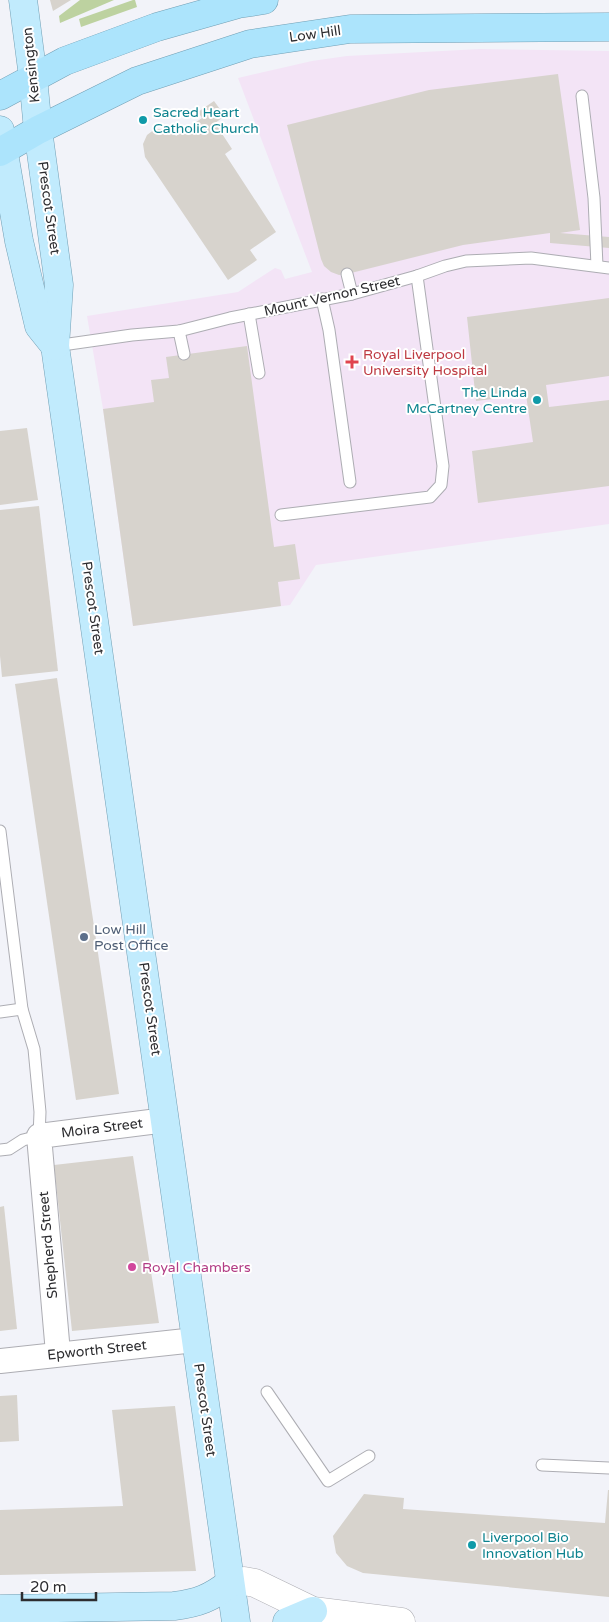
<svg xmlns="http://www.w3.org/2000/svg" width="609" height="1622" font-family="'Varela Round',sans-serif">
<rect width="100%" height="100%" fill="#f2f3f9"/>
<!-- medical -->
<polygon fill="#f3e4f6" points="480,49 609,51 609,524 316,565 290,605 133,626 103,409 87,316 238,292 275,268 281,270 285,279 312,272 238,78 312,61 347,56"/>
<!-- green -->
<g fill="#bdd2a0">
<polygon points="80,0 114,0 60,23 59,16"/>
<polygon points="133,0 135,0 137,7 81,27 79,19"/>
</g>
<!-- building -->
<g fill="#d7d3cd">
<polygon points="50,0 71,0 53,11"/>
<polygon points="558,74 580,230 560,233 609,237 609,248 550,243 550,233 463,245 347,274 339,275 331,272 324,266 321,259 287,125 429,90"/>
<polygon points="214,101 225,116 215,123 232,149 225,154 276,232 250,250 257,260 228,280 145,157 143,144 147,135 155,129 165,129 174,133 176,136 202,118 198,112"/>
<polygon points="609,298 609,376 546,385 549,407 609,400 609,486 478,503 472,451 533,442 526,395 476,401 467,317"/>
<polygon points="247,346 274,547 295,544 300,579 278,582 281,606 133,626 103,409 154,402 151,380 169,378 166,357"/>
<polygon points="27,428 38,500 0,505 0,431"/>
<polygon points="39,506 58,671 2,677 0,656 0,510"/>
<polygon points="57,678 119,1094 76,1100 15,684"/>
<polygon points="133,1156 159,1323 72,1331 54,1165"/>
<polygon points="4,1206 17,1329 0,1331 0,1207"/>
<polygon points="17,1395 19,1441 0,1442 0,1396"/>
<polygon points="175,1406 196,1571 0,1575 0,1510 123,1506 112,1410"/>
<polygon points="608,1490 609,1490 609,1597 363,1573 347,1566 336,1553 333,1536 364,1494 404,1498 403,1509 605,1523"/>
</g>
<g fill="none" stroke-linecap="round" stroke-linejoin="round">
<!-- service casing -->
<g stroke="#adadb3" stroke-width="13">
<g id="service">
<polyline points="582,96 594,198 597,266"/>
<polyline points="347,274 352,294"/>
<polyline points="322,299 329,330 350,482"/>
<polyline points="249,314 259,373"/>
<polyline points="179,331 184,354"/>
<polyline points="55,346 132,335 179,331 230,318 352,294 417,276 445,266 466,261 531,258 609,268"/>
<polyline points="281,515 430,497 441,485 443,466 417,276"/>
<polyline points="0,831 22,1009 34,1049 40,1112 39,1136 23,1140 9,1149 0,1150"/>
<polyline points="0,1012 22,1009"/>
<polyline points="267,1392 328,1481 369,1456"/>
<polyline points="542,1465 609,1468"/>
</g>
</g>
<!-- minor casing -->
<g stroke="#adadb3" stroke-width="26">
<g id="minor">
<polyline points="58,1353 39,1136 166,1120"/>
<polyline points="0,1361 195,1340"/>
</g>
</g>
<!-- tertiary casing -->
<g stroke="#adadb3" stroke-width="29">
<polyline id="tertiary" points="230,1583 244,1581 255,1583 313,1611 401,1622"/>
</g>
<!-- primary casing -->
<g stroke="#729fb4" stroke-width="29">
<g id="primary">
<polyline points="23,0 33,77 38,130 59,285 55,346 236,1622"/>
<polyline points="0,130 19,241 39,326 55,346"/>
<path d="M 0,1609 L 174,1606 C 198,1603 211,1598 230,1583"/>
<polyline points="287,1622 313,1611"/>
</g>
</g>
<!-- trunk casing -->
<g stroke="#729fb4" stroke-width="29">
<g id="trunk">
<polyline points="0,96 65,61 157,27 238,4 264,0"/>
<polyline points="0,152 38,130 137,81 250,44 350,29 609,27"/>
</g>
</g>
<!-- service -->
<use href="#service" stroke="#fff" stroke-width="11"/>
<!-- minor -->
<use href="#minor" stroke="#fff" stroke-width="24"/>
<!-- tertiary -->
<use href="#tertiary" stroke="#fff" stroke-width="28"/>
<!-- primary -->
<use href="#primary" stroke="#c1ebfd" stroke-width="28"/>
<!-- trunk -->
<use href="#trunk" stroke="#ace4fc" stroke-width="28"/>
</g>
<!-- markers -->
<g fill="#0f9aa8" stroke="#fff" stroke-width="2">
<circle cx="143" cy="120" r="5"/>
<circle cx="537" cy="400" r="5"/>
<circle cx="472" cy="1545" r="5"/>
</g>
<path fill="#e0444e" stroke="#fff" stroke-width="2" d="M349.5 354.5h5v5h5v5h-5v5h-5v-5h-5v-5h5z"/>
<circle fill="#5c6f8a" stroke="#fff" stroke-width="2" cx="84" cy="937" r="5"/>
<circle fill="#d1479c" stroke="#fff" stroke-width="2" cx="132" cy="1267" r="5"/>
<g text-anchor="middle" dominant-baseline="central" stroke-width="4" stroke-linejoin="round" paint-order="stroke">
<!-- street labels -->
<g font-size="14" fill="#2d2d30" stroke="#fff">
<text transform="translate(315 34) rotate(-8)">Low Hill</text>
<text transform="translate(31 65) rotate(-96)">Kensington</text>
<text transform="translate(49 208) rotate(82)">Prescot Street</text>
<text transform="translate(332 296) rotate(-13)">Mount Vernon Street</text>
<text transform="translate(93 608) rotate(82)">Prescot Street</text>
<text transform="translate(150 1009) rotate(82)">Prescot Street</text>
<text transform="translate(102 1128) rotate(-7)">Moira Street</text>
<text transform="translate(48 1245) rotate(-95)">Shepherd Street</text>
<text transform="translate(97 1350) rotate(-6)">Epworth Street</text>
<text transform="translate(205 1410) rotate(82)">Prescot Street</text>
</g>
<!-- culture labels -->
<g font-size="14" fill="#0d838f" stroke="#fff" text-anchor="start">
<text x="153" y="112">Sacred Heart<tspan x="153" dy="16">Catholic Church</tspan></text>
<text x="527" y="392" text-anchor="end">The Linda<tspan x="527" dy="16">McCartney Centre</tspan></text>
<text x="482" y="1537">Liverpool Bio<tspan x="482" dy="16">Innovation Hub</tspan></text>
</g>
<!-- health labels -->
<g font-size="14" fill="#be3a42" stroke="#fff" text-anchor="start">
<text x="363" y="354">Royal Liverpool<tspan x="363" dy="16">University Hospital</tspan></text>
</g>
<!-- service labels -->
<g font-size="14" fill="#4e5e75" stroke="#fff" text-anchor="start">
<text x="94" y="929">Low Hill<tspan x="94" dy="16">Post Office</tspan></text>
</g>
<!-- hotel labels -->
<g font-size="14" fill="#b23c85" stroke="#fff" text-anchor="start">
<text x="142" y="1267">Royal Chambers</text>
</g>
</g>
<!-- scale -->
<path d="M22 1592v8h74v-8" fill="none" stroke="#2d2d30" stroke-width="2.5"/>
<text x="30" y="1592" font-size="15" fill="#2d2d30" stroke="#ffffff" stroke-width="4" paint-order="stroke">20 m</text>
</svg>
